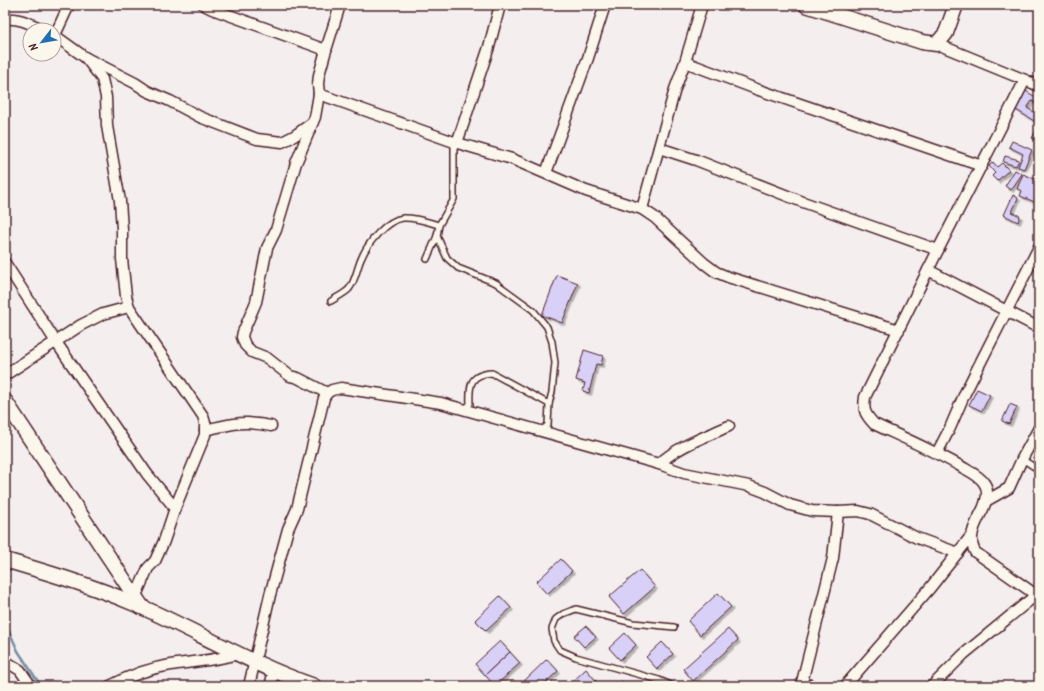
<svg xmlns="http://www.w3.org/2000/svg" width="1044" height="691" font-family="Kalam,sans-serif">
<defs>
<filter id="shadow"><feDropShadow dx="2.5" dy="2.5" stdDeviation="0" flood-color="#0004"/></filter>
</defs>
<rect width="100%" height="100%" fill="#f4efee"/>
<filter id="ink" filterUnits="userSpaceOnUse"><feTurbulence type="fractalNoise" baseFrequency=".025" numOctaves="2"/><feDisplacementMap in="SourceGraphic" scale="8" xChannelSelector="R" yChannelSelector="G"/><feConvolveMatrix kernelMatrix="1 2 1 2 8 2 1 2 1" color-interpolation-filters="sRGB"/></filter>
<g filter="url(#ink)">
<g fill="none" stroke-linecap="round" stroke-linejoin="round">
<!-- stream -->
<polyline stroke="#768ea4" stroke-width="2.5" points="5,622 18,651 41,686"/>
</g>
<!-- building -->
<g fill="#d9d0f8" stroke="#4a1f2b" filter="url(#shadow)">
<polygon points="1024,90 1039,99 1039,105 1032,101 1027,108 1039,115 1039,124 1013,108"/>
<polygon points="1039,126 1039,137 1037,141 1032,138"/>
<polygon points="1012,141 1032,150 1024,169 1018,167 1023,154 1009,147"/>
<polygon points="1005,156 1019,160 1016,166 1003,162"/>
<polygon points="993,162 997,167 1002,163 1009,170 997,181 992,176 995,173 989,166"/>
<polygon points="1015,170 1022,174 1011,190 1005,186"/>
<polygon points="1023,174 1039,181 1039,197 1037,203 1020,196 1022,191 1017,189"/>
<polygon points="1013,195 1018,198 1012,212 1020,216 1018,222 1004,215"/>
<polygon points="557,275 578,283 562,323 542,315"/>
<polygon points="584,350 603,356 601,365 596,364 589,393 583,391 585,383 576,380"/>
<polygon points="977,389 990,395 982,411 969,405"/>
<polygon points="1010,404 1017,407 1009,424 1002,421"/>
<polygon points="561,559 572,571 547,594 536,582"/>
<polygon points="640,570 655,587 624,614 609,597"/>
<polygon points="718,593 731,607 700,635 688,621"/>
<polygon points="500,596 511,608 486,631 475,620"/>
<polygon points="586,626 596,637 584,647 574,636"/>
<polygon points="728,629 738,640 693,681 683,669"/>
<polygon points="625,633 636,645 620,660 609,648"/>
<polygon points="500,641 510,652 485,675 475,664"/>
<polygon points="662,642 673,654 657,669 646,657"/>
<polygon points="510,652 520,663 495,686 485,675"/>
<polygon points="547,659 558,671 542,686 526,686 522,683"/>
<polygon points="586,669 596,681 591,686 568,686"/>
<polygon points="811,678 820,686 804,686"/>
<polygon points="622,681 627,686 616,686"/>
</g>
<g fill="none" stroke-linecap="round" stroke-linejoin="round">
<!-- lane casing -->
<g stroke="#4a1f2b" stroke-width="8">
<g id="lane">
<polyline points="437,236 447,258 458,268 496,283 533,310 547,327 552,342 555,363 552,392 549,404 548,425 541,431"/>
<polyline points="427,259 437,236 439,225 454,199 454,142"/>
<path d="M 331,301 C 337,297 344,294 349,289 C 356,280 357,267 362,257 C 368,243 386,220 403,218 C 415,217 428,222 439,225"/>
<path d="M 465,409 L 470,404 C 469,385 470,374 492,373 L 549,404"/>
<polyline points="1022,459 1039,470"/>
<polyline points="673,686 659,680 576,657 560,650 554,641 552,629 556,619 563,614 576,609 633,623 674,627"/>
</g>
</g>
<!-- street casing -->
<g stroke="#4a1f2b" stroke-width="13">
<g id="street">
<polyline points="204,5 212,9 326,50"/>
<path d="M 5,19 C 19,17 31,24 44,30"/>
<polyline points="54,35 86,58 135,83 147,91 170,101 200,117 257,139 282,142 294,136 312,123"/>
<polyline points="55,35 69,5"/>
<path d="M 937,44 L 1025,80 L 938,250 L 865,397 C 863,411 865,414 874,424 C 904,438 934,451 962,467 C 969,471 980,476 984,483 C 990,491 986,502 983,509 C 976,523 967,537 975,552 L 1039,597"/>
<polyline points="86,58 102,79 106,97 107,126 120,201 122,229 122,259 126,296 129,307 203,416 205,423 205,435 175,508 164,541 155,561 148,568 135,598"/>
<polyline points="685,62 759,90 982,166"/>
<polyline points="1025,80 1039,86"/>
<polyline points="319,94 454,142 512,159 586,191 642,209 654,217 704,263 716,272 728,277 899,330"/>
<polyline points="457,143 489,47 500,5"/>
<polyline points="659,148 696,160 803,202 938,250"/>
<polyline points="546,173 588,58 605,5"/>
<polyline points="642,209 675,89 685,62 702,5"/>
<polyline points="5,263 56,342 147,474 175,508"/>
<polyline points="928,270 1039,328"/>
<polyline points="5,375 81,325 103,314 129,307"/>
<polyline points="327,393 298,378 290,376 267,358 252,352 245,345 242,337 243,332 256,302 267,248 276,230 296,163 315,117 319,94 318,84 319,75 326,50 340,5"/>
<path d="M 205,430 C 231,424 244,420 271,426"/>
<polyline points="937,453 950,428 965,393 1039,247"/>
<path d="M 659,464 C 678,446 705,437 729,426"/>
<polyline points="986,501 1009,488 1022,459 1039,428"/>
<polyline points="5,661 20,670 31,686"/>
<path d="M 110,686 C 129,676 150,668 171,665 C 194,661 214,661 238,654"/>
<polyline points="249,686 270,595 288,529 297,509 324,398 327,393 332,390 341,388 441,403 659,464 684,473 749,486 765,492 790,505 812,511 838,512 858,511 870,514 917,538 958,553"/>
<polyline points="270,686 274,671"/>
<polyline points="801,686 833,558 838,512"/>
<polyline points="845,686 930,588 971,536"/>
<polyline points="932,686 964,654 1036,595"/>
</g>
</g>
<!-- secondary casing -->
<g stroke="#4a1f2b" stroke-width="17">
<g id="secondary">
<polyline points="806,5 922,42 937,44 946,33 956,5"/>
<polyline points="5,401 142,607"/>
<path d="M 5,560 C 49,573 93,586 135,604 C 195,630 252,665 314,686"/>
</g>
</g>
<!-- lane -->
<use href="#lane" stroke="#fbf7ec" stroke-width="5"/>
<!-- street -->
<use href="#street" stroke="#fbf7ec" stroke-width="10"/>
<!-- secondary -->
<use href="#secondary" stroke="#fbf7ec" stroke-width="14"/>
</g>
</g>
<!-- margin -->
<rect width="1044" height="691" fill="none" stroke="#fbf7ec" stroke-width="20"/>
<rect x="10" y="10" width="1024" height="671" fill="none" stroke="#4a1f2b" stroke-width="1.5" filter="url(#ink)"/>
<!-- north arrow -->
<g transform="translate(42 42) rotate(239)"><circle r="19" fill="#fbf7ec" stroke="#b4a19f"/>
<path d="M0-3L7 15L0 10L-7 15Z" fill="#1f6fb2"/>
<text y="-6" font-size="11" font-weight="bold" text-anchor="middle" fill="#4a1f2b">N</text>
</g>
</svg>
